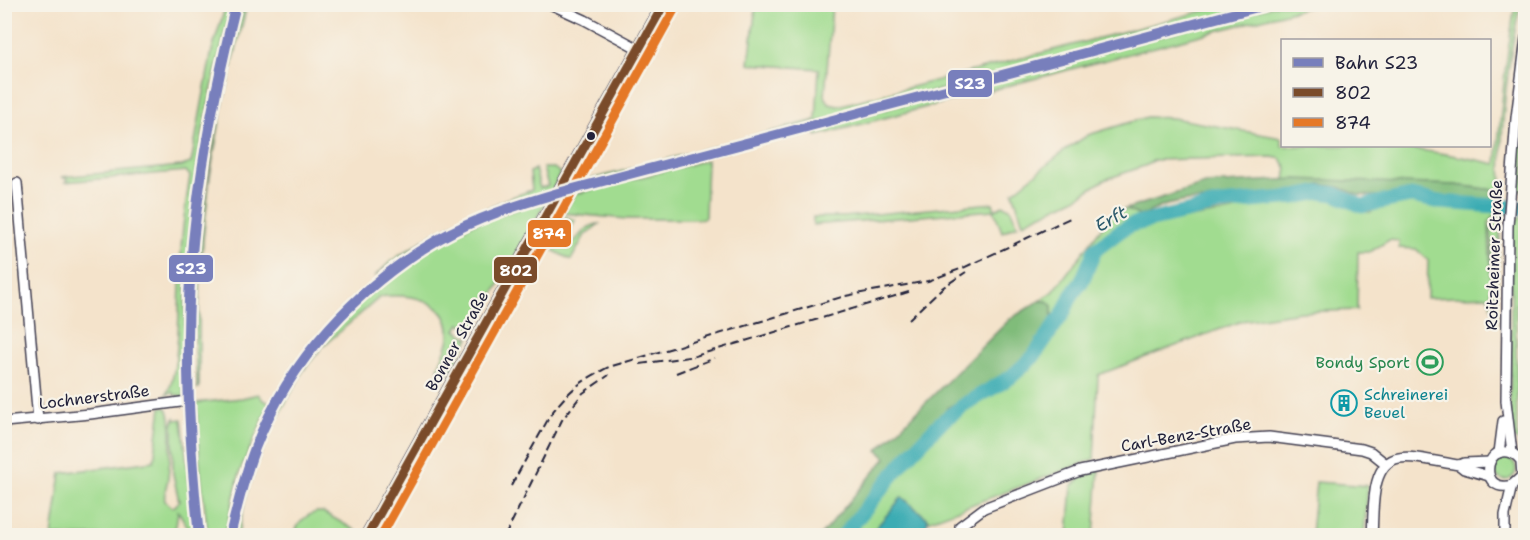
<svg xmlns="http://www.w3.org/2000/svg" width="1530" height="540" font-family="'Shantell Sans',sans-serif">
<rect width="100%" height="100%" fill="#f7f3e8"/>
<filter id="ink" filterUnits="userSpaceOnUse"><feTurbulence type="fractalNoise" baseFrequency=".0167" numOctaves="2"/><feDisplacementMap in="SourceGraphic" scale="12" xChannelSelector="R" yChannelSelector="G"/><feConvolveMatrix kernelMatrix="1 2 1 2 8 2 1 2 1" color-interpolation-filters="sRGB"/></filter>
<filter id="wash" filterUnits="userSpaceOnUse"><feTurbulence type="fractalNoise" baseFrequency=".008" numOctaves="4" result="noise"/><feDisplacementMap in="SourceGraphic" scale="24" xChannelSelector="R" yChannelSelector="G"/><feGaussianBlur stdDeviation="1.35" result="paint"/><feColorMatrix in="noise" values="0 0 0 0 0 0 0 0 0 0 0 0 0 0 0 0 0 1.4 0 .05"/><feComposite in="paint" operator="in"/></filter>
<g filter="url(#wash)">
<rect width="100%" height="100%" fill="#f4e3cb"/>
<!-- green -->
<g fill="#a1dc90" stroke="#627f66" stroke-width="1.5">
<polygon points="1279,4 1316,5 816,136 816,128"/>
<path d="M 226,5 L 232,5 C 219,56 206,108 198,161 C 186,239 184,318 184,398 L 181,398 L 180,395 L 174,395 L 173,392 L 166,395 C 181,375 179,283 181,253 C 182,227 186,201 190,176 L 186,171 L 65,182 L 68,179 L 61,177 L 182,166 L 191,163 L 212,50 Z"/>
<path d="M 244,5 L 247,5 L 223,103 L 210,176 L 203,240 L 199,308 L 199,388 L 197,388 C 197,372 195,356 195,339 C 197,225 215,114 244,5 Z"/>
<polygon points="795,5 823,8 824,5 832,5 825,96 829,104 838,106 1226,5 1262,5 572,187 577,183 816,120 819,69 749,64 756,5"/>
<path d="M 1515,5 L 1520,5 C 1507,66 1499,129 1502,191 L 1455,185 L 1285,180 L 1287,168 L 1281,159 L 1272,157 L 1154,160 L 1147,165 L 1104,180 L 1078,197 L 1023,223 L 1013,192 L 1068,148 L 1088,135 L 1147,117 L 1173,118 L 1282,138 L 1282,146 C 1312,146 1342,145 1371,146 C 1413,147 1455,155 1496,164 L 1505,71 Z"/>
<polygon points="1525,115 1524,189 1514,192 1517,149"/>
<polygon points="707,160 705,217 703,219 627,219 563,213 575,194"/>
<polygon points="543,168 554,168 560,173 552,191 513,201 463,220 463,221 429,239 425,241 374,277 391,261 433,234 507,199 532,190 530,172 535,169 540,188 548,186"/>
<polygon points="1325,195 1330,195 1365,212 1371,212 1382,205 1413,200 1437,207 1501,209 1501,213 1495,214 1489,222 1491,294 1496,319 1488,296 1427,298 1428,260 1416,249 1399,248 1399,241 1389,240 1370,252 1358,252 1357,310 1300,312 1242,321 1098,375 1094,459 928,521 928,519 902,497 876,530 883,535 849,536 911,460 928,443 943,422 999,390 1019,374 1033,360 1054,334 1067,315 1099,251 1117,236 1128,230 1155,220 1183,219 1232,211 1244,206 1290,203"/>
<path d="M 547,200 L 473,330 L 460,324 L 456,330 L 469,338 L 449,373 L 438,369 C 441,359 448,347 449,337 C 452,300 407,292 380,297 L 322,347 L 303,371 L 269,433 L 257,462 L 246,495 L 238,535 L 234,536 C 255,412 337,296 445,237 C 479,219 512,210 547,200 Z"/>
<polygon points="993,203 995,210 1003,205 1010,208 1018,225 1002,232 994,210 813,225 813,217 843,217"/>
<polygon points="1126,209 1140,216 1114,230 1093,248 1086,262 1084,271 1066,296 1062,309 1052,325 1052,306 1047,301 1039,301 1053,292 1112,214"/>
<polygon points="559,213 559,217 563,216 575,220 569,233 558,237 553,235 550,228"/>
<polygon points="1501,216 1496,305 1493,290 1491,229 1493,220"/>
<polygon points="1514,217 1525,219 1525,303 1516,304 1517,435 1525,445 1525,450 1518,441 1512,437 1510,423 1512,226 1514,226"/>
<path d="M 599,224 L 585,235 L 571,260 L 545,246 L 495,334 L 493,333 L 492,330 L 531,261 L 533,262 L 535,259 L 533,258 L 541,244 C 581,260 572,227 599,224 Z"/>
<polygon points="258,394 263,400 270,403 240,471 225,535 208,535 200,468 196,403 242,398"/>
<path d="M 161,407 L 167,408 C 174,420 170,463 168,478 C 167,486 163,493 165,501 L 171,507 L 175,506 L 179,501 L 173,474 L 173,421 L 175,418 L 175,420 L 182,419 L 195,535 L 190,535 L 189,529 L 178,511 L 176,526 L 171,535 L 52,536 L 61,473 L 154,461 Z"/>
<circle cx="1505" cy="469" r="11"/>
<polygon points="1099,470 1094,535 1068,536 1072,486 1081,478"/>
<polygon points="1316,482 1368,486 1364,535 1311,535"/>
<path d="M 317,512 L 323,512 L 355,530 L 358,535 L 294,535 C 297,524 305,515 317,512 Z"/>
</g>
<!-- forest -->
<g fill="#80bc7a" stroke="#516f5a" stroke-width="1.5">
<polygon points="1296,179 1455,185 1502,191 1501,203 1457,198 1436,198 1414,193 1391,197 1358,195 1339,187 1321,184 1302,194 1186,201 1166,205 1140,216 1126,209 1205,184"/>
<polygon points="1039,301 1047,301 1052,306 1052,325 1031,355 1014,372 990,387 948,407 942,416 907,453 858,515 840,535 821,535 886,458 878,450 1010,319"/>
</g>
<!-- water -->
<polygon fill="#3aacb3" stroke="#2e6777" stroke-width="1.5" points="902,497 928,519 926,529 920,535 883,535 875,529"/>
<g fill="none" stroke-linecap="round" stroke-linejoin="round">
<!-- river -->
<polyline stroke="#3aacb3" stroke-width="15" points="843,536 905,460 940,423 967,403 1011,377 1033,357 1064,312 1071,296 1082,281 1095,250 1120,231 1131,225 1220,204 1295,197 1321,192 1335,194 1362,206 1411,196 1440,202 1526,208"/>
</g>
</g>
<g filter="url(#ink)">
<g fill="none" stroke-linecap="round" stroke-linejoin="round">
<!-- minor casing -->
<g stroke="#423f51" stroke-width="12">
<g id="minor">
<polyline points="550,4 585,20 639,49"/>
<polyline points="17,183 38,420"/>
<polyline points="4,422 90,414 188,401"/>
<polyline points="1499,453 1503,421"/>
<polyline points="1512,453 1506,401 1508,226 1516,118 1526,38"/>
<path d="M 1521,462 L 1522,476 L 1512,485 C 1479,495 1483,443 1511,453 C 1518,455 1520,461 1526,465"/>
<polyline points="1459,465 1464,463 1490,462"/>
<polyline points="960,526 984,508 1080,471 1235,439 1269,437 1362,449 1371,452 1386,464"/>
<path d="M 1372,536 C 1374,513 1369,463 1399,458 C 1415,455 1442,463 1459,465 L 1464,469 L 1489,476"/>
<polyline points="1505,536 1505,515 1512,485"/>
</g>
</g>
<!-- major casing -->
<g stroke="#423f51" stroke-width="15">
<polyline id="major" points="367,536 664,4"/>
</g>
<!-- minor -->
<use href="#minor" stroke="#fff" stroke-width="9"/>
<!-- major -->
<use href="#major" stroke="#fff" stroke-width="12"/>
<!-- rail -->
<g stroke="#22223b" stroke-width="2" stroke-dasharray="9 4.5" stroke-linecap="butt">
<polyline points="909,319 942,288 966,272"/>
<polyline points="640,364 695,356 912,291"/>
<polyline points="676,373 715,358"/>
<path d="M 511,486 L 551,414 C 569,390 582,380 609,367 L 845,296 L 928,281 L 963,268 L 1070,218"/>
<polyline points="505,536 562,420 583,393 609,375"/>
</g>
<!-- bus-1 casing -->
<g stroke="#f7f3e8" stroke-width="14">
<polyline id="bus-1" points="367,536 664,4"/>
</g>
<!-- bus-2 casing -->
<g stroke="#f7f3e8" stroke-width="14">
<polyline id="bus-2" points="381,536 674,10"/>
</g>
<!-- bus-1 -->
<use href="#bus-1" stroke="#7a4b2a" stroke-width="9"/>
<!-- bus-2 -->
<use href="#bus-2" stroke="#e57827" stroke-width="9"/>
<!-- rail-1 casing -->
<g stroke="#f7f3e8" stroke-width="15">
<g id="rail-1">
<path d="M 199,536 C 192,469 187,403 188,336 C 189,224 209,113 236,4"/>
<path d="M 230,536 C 237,506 244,477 255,448 C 289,360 358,286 439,239 C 476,218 517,205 558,193 L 1269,4"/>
</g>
</g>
<!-- rail-1 -->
<use href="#rail-1" stroke="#787fbc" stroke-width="10"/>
</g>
</g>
<!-- icons -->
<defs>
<g id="stadium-ring" transform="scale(1.35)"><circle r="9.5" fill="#f7f3e8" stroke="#2e9e5b" stroke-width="1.5"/><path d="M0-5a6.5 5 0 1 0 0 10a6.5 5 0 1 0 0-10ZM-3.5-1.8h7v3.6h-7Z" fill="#2e9e5b"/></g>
<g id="building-ring" transform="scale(1.35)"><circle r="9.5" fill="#f7f3e8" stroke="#0f9aa8" stroke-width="1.5"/><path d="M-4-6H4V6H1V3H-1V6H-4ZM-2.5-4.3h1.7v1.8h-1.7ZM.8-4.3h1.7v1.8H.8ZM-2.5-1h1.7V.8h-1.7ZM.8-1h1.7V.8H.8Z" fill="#0f9aa8"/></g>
</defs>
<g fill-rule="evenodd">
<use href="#stadium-ring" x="1430" y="362"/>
<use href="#building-ring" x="1344" y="403"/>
</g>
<!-- markers -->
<circle fill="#22223b" stroke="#f7f3e8" stroke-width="2" cx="591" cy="136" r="5"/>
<g text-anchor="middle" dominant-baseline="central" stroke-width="4.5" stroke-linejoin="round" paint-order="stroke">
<!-- street labels -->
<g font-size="16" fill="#22223b" stroke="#f7f3e8">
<text transform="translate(1494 255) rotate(-88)">Roitzheimer Straße</text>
<text transform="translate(457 341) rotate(-61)">Bonner Straße</text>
<text transform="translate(94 397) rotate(-7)">Lochnerstraße</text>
<text transform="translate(1186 435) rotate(-10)">Carl-Benz-Straße</text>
</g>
<!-- leisure labels -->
<g font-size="16" fill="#27864d" stroke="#f7f3e8" text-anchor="end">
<text x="1410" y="362">Bondy Sport</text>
</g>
<!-- culture labels -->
<g font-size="16" fill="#0d838f" stroke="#f7f3e8" text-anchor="start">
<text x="1364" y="394">Schreinerei<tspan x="1364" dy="18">Beuel</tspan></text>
</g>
<!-- water labels -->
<g font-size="18" font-style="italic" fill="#2c596b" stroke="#f7f3e8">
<text transform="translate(1111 219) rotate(-30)">Erft</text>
</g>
</g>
<g stroke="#f7f3e8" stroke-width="2">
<rect x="947" y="69" width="46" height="29" rx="6" fill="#787fbc"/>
<rect x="527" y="219" width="45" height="29" rx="6" fill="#e57827"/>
<rect x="168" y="254" width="46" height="29" rx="6" fill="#787fbc"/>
<rect x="493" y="256" width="45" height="28" rx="6" fill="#7a4b2a"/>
</g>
<g font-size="16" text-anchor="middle" font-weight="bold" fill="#fff">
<text x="970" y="89">S23</text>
<text x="549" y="239">874</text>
<text x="191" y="274">S23</text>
<text x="516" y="276">802</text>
</g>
<!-- margin -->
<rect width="1530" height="540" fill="none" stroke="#f7f3e8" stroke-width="24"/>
<!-- legend -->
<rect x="1281" y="39" width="210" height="108" fill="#f7f3e8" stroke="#a29fa3" stroke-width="1.5"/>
<rect x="1293" y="58" width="30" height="9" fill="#787fbc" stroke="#a29fa3" stroke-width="1.5"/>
<text x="1335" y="69" font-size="18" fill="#22223b">Bahn S23</text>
<rect x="1293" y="88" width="30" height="9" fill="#7a4b2a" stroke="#a29fa3" stroke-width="1.5"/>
<text x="1335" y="99" font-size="18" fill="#22223b">802</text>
<rect x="1293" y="118" width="30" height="9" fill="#e57827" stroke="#a29fa3" stroke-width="1.5"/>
<text x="1335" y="129" font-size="18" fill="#22223b">874</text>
</svg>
